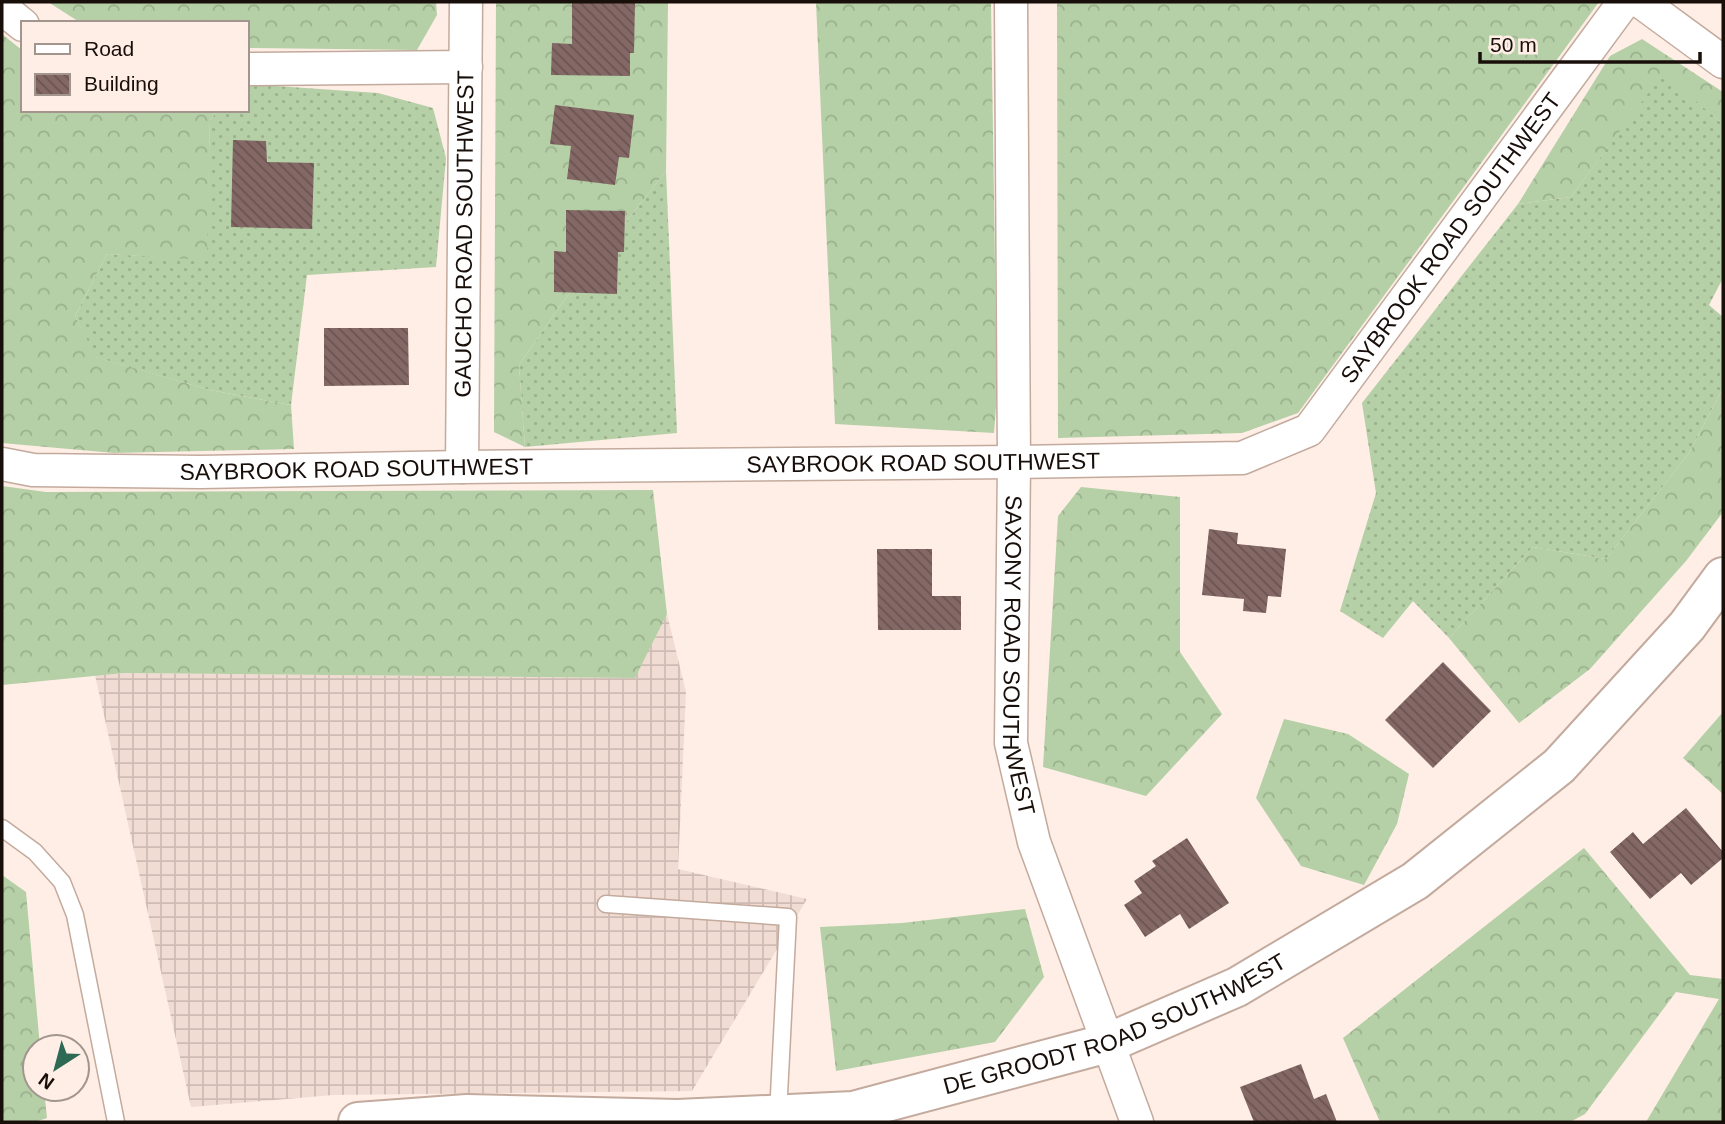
<svg xmlns="http://www.w3.org/2000/svg" width="1725" height="1124" font-family="Helvetica,sans-serif">
<defs>
<pattern id="industrial-grid" width="8" height="8" patternUnits="userSpaceOnUse" patternTransform="scale(1.75)"><rect width="8" height="8" fill="#f1dcd3"/><path d="M0 4h8M4 0v8" fill="none" stroke="#cebcb4"/></pattern>
<pattern id="grass-dots" width="8" height="8" patternUnits="userSpaceOnUse" patternTransform="scale(1.75)"><rect width="8" height="8" fill="#b5cfa6"/><path d="M2 2h.1M6 6h.1" fill="none" stroke="#9bb18e" stroke-width="1.8" stroke-linecap="round"/></pattern>
<pattern id="forest-crowns" width="20" height="18" patternUnits="userSpaceOnUse" patternTransform="scale(1.75)"><rect width="20" height="18" fill="#b5cfa6"/><path d="M2 6a3 3 0 1 1 6 0M12 15a3 3 0 1 1 6 0" fill="none" stroke="#9bb18e"/></pattern>
<pattern id="building-back-hatch" width="6" height="6" patternUnits="userSpaceOnUse" patternTransform="scale(1.75)"><rect width="6" height="6" fill="#836865"/><path d="M-1 5l2 2M0 0l6 6M5-1l2 2" fill="none" stroke="#6a5451"/></pattern>
</defs>
<rect width="100%" height="100%" fill="#feeee6"/>
<!-- industrial -->
<polygon fill="url(#industrial-grid)" points="667,614 686,692 678,869 807,899 692,1091 333,1095 191,1107 95,675 124,673 634,678"/>
<!-- grass -->
<g fill="url(#grass-dots)">
<polygon points="1663,72 1723,124 1723,278 1709,305 1723,317 1723,388 1689,453 1606,559 1533,547 1449,638 1413,601 1383,638 1340,611 1376,493 1362,403 1518,204 1571,197"/>
<polygon points="247,84 378,93 433,108 446,158 436,267 307,275 291,405 210,390 95,357 75,316 107,254 206,259 210,120 218,110 247,110"/>
<polygon points="666,171 677,433 525,447 519,365 562,303"/>
</g>
<!-- forest -->
<g fill="url(#forest-crowns)">
<polygon points="48,2 436,2 437,15 417,50 247,48 247,23 81,23"/>
<polygon points="496,2 668,2 666,171 562,303 519,365 525,447 494,432"/>
<polygon points="816,2 991,2 997,394 994,433 835,424"/>
<polygon points="1057,2 1599,2 1298,413 1242,433 1058,438"/>
<polygon points="2,34 23,51 23,110 218,110 210,120 207,260 107,254 75,316 96,357 210,390 291,405 294,449 114,453 2,443"/>
<polygon points="1642,39 1723,92 1723,124 1663,73 1571,197 1518,204 1610,56"/>
<polygon points="1723,388 1723,512 1686,561 1590,669 1519,723 1449,638 1533,547 1606,559 1689,453"/>
<polygon points="2,486 46,492 653,490 667,614 635,678 124,673 2,685"/>
<polygon points="1081,487 1180,497 1180,652 1222,714 1146,796 1043,767 1058,516"/>
<polygon points="1723,712 1723,794 1683,758"/>
<polygon points="1284,719 1348,734 1409,774 1397,824 1364,885 1301,866 1256,798"/>
<polygon points="1584,848 1690,975 1723,979 1723,1122 1646,1122 1719,999 1676,992 1585,1114 1570,1122 1380,1122 1343,1038"/>
<polygon points="2,875 26,892 40,1047 35,1047 35,1089 44,1089 47,1118 35,1122 2,1122"/>
<polygon points="1025,909 1044,977 995,1042 836,1071 820,927 902,923"/>
</g>
<!-- building -->
<g fill="url(#building-back-hatch)">
<polygon points="572,2 635,2 634,53 630,53 630,76 551,75 552,43 572,44"/>
<polygon points="555,105 634,115 629,158 619,157 615,185 567,179 571,146 550,144"/>
<polygon points="233,140 266,141 267,162 314,163 312,229 231,227"/>
<polygon points="566,210 625,211 624,252 618,252 617,294 554,292 554,251 566,252"/>
<polygon points="324,328 408,328 409,385 324,386"/>
<polygon points="1209,529 1238,533 1237,544 1286,549 1281,597 1268,596 1266,613 1243,611 1244,599 1202,595"/>
<polygon points="877,549 932,549 932,596 961,596 961,630 878,630"/>
<polygon points="1443,662 1491,711 1433,768 1385,720"/>
<polygon points="1686,808 1723,852 1723,858 1691,885 1681,873 1650,899 1610,852 1633,832 1643,844"/>
<polygon points="1187,838 1229,903 1189,929 1180,914 1145,937 1124,905 1142,893 1134,881 1156,866 1152,861"/>
<polygon points="1301,1064 1314,1099 1326,1094 1337,1122 1254,1122 1240,1087"/>
</g>
<g fill="none" stroke-linecap="round" stroke-linejoin="round">
<!-- service casing -->
<g stroke="#c3aa9d" stroke-width="19">
<g id="service">
<polyline points="2,828 35,852 62,882 75,915 116,1122"/>
<polyline points="606,904 788,917 778,1115"/>
</g>
</g>
<!-- minor casing -->
<g stroke="#c3aa9d" stroke-width="35">
<g id="minor">
<path id="s1" d="M 1011,2 L 1014,462 L 1011,743 L 1034,842 L 1137,1122"/>
<polyline points="1641,2 1723,62"/>
<polyline points="2,8 23,25"/>
<polyline points="247,69 466,67"/>
<path id="s2" d="M 2,464 L 33,470 L 200,472 L 462,467 L 1014,462 L 1242,458 L 1309,430 L 1624,2"/>
<path id="s3" d="M 462,467 L 466,2"/>
</g>
</g>
<!-- tertiary casing -->
<g stroke="#c3aa9d" stroke-width="42">
<g id="tertiary">
<path id="s4" d="M 358,1122 L 467,1114 L 678,1119 L 853,1111 L 1108,1043 L 1237,987 L 1415,881 L 1559,766 L 1687,626 L 1723,577"/>
</g>
</g>
<!-- service -->
<use href="#service" stroke="#fff" stroke-width="16"/>
<!-- minor -->
<use href="#minor" stroke="#fff" stroke-width="32"/>
<!-- tertiary -->
<use href="#tertiary" stroke="#fff" stroke-width="38"/>
</g>
<g text-anchor="middle" dominant-baseline="central" stroke-width="5" stroke-linejoin="round" paint-order="stroke">
<!-- street labels -->
<g font-size="23" fill="#180f0b" stroke="#feeee6">
<text stroke="none"><textPath href="#s3" startOffset="233">GAUCHO ROAD SOUTHWEST</textPath></text>
<text stroke="none"><textPath href="#s2" startOffset="1552">SAYBROOK ROAD SOUTHWEST</textPath></text>
<text stroke="none"><textPath href="#s2" startOffset="922">SAYBROOK ROAD SOUTHWEST</textPath></text>
<text stroke="none"><textPath href="#s2" startOffset="355">SAYBROOK ROAD SOUTHWEST</textPath></text>
<text stroke="none"><textPath href="#s1" startOffset="654">SAXONY ROAD SOUTHWEST</textPath></text>
<text stroke="none"><textPath href="#s4" startOffset="772">DE GROODT ROAD SOUTHWEST</textPath></text>
</g>
</g>
<!-- border -->
<rect width="1725" height="1124" fill="none" stroke="#180f0b" stroke-width="7"/>
<!-- legend -->
<rect x="21" y="21" width="228" height="91" fill="#feeee6" stroke="#a2958e" stroke-width="2"/>
<rect x="35" y="44" width="35" height="10" fill="#ffffff" stroke="#a2958e" stroke-width="2"/>
<text x="84" y="56" font-size="21" fill="#180f0b">Road</text>
<rect x="35" y="74" width="35" height="21" fill="url(#building-back-hatch)" stroke="#a2958e" stroke-width="2"/>
<text x="84" y="91" font-size="21" fill="#180f0b">Building</text>
<!-- north arrow -->
<g transform="translate(56 1068) rotate(216)"><circle r="33" fill="#feeee6" stroke="#a2958e" stroke-width="2"/>
<path d="M0-5L12 26L0 18L-12 26Z" fill="#2d6954"/>
<text y="-10" font-size="19" font-weight="bold" text-anchor="middle" fill="#180f0b">N</text>
</g>
<!-- scale -->
<path d="M1480 52v10h220v-10" fill="none" stroke="#180f0b" stroke-width="3.5"/>
<text x="1490" y="52" font-size="21" fill="#180f0b" stroke="#feeee6" stroke-width="5" paint-order="stroke">50 m</text>
</svg>
